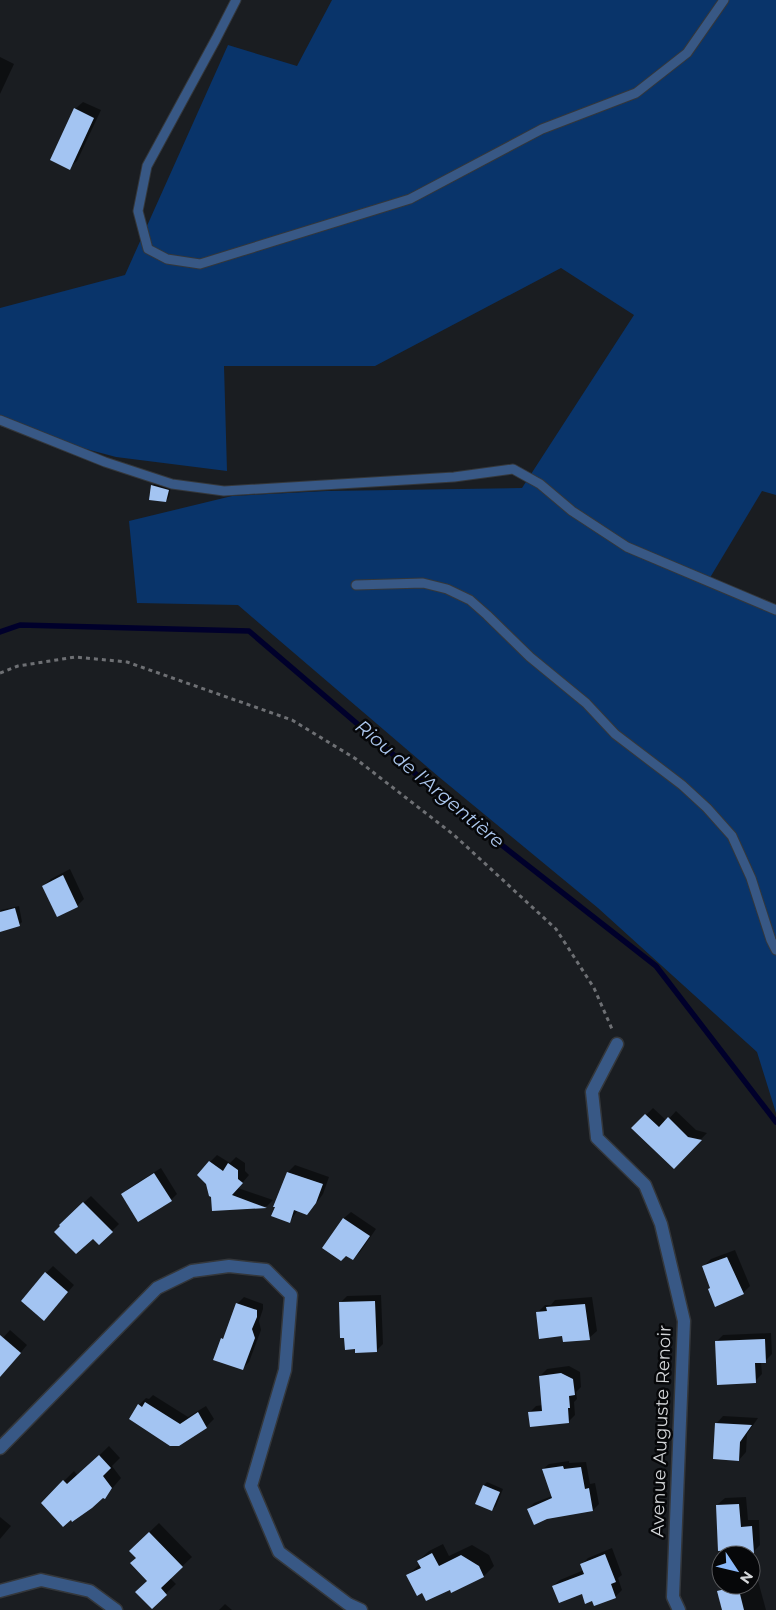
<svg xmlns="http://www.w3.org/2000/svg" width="776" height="1610" font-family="Montserrat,sans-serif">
<rect width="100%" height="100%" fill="#1a1d21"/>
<!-- grass -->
<polygon fill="#09346a" points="332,0 776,0 776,495 762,491 708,581 776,610 776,1113 757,1052 598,908 439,777 238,605 137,603 129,521 232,496 327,491 522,488 634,315 561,268 375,366 224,366 227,471 116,457 0,426 0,308 125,275 228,45 297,66"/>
<!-- shadow -->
<g fill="#0007">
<polygon points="0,57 14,64 0,94"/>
<polygon points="83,102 101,110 77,161 69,168 75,109"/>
<polygon points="156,482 171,486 169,497 166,501 151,499 153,485"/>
<polygon points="70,869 84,899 77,906 43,886 51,879"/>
<polygon points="19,906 22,922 19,925 0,924 1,910"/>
<polygon points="653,1108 667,1121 676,1111 696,1130 707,1133 674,1167 633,1128"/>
<polygon points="217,1155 230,1163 236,1157 245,1163 245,1171 249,1175 238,1188 273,1200 267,1206 213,1210 210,1162"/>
<polygon points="295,1165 329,1177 323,1194 314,1206 306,1213 298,1210 290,1221 288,1172"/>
<polygon points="161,1168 177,1194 171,1200 123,1194 129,1188"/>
<polygon points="91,1196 119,1224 112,1231 93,1237 67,1218"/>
<polygon points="351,1212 376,1229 360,1252 353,1259 346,1254 323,1247 344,1218"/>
<polygon points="735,1250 750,1286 743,1293 711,1287 704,1266 711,1259"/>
<polygon points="53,1266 74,1285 44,1320 46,1273"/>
<polygon points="381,1295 383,1344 376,1351 341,1302 347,1296"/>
<polygon points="244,1297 263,1304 263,1309 259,1321 261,1330 249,1362 242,1369 222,1339 226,1335 237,1304"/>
<polygon points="592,1297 597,1331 589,1338 537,1313 545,1305 551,1305 555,1300"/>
<polygon points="10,1330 27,1345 0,1377 0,1337 2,1339"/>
<polygon points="771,1333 772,1354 765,1361 761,1362 762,1374 755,1381 716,1342 723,1335"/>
<polygon points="569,1366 580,1372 581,1387 576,1392 577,1399 574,1402 575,1415 568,1422 529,1413 536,1406 543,1405 540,1376 547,1369"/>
<polygon points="153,1395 188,1417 206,1406 214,1419 206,1427 176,1445 139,1405 146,1398 149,1399"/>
<polygon points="723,1416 758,1418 747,1434 746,1452 739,1460 716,1424"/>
<polygon points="109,1446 120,1458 112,1466 121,1478 105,1497 42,1503 74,1471 78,1476"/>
<polygon points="569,1461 569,1463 586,1462 590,1484 595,1483 599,1504 593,1510 528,1509 534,1503 552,1496 543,1469 549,1464"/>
<polygon points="487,1482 503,1489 496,1506 492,1510 484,1485"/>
<polygon points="746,1497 748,1520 759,1520 760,1545 753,1552 717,1505 725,1498"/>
<polygon points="0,1517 11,1526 0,1539"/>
<polygon points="159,1523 192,1557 170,1578 176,1584 152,1607 149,1581 137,1558 140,1541"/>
<polygon points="443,1544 449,1556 472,1545 489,1555 494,1566 484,1576 452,1592 450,1588 423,1592 408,1575 420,1564 418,1561 429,1551"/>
<polygon points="612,1548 622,1575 618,1578 622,1590 615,1597 593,1599 582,1592 553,1586 560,1580 584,1570 582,1564 588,1558"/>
<polygon points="757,1577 766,1610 723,1610 719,1592 725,1585 751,1585 751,1579"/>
<polygon points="225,1604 232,1610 219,1610"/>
</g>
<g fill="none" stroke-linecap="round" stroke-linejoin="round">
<!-- stream -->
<polyline stroke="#00002b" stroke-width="5.5" points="0,632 20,625 249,631 466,817 656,966 776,1122"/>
</g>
<!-- building -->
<g fill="#a3c4f2">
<polygon points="74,108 94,118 70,170 50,160"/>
<polygon points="151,485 169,490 166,502 149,500"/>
<polygon points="63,875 78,907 57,917 42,886"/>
<polygon points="15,908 20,926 0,932 0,912"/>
<polygon points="645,1114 659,1127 668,1117 688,1137 702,1140 674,1169 631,1128"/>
<polygon points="209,1161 223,1171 228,1163 238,1170 238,1179 243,1183 232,1195 267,1208 212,1211 211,1197 209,1196 206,1184 197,1175"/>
<polygon points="287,1172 323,1184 316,1203 307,1215 294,1210 290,1223 271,1216 275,1207 273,1207"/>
<polygon points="154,1173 172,1201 138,1222 121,1194"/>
<polygon points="83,1202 113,1232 99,1245 93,1239 76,1254 54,1232 60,1226 59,1225"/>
<polygon points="343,1218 370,1236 353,1260 346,1256 341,1261 322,1248"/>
<polygon points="727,1257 744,1294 715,1307 708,1289 710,1288 702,1266"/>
<polygon points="45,1272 68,1292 44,1321 21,1301"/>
<polygon points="375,1301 377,1352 355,1353 355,1349 345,1350 344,1338 340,1338 339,1302"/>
<polygon points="236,1303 257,1310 257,1317 252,1329 255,1338 243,1370 213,1360 221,1338 223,1339"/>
<polygon points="585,1304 590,1340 563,1342 562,1336 539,1339 536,1312 547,1311 546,1307"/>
<polygon points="0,1335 21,1353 0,1377"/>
<polygon points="765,1339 766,1363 755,1363 756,1383 717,1385 715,1341"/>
<polygon points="561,1373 573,1379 575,1395 569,1396 570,1408 568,1408 569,1423 530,1427 528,1412 542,1411 539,1376"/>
<polygon points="145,1402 180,1424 198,1412 207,1428 179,1446 170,1446 129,1419 138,1404 142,1407"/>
<polygon points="715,1423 752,1425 740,1442 739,1461 713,1459"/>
<polygon points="99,1455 111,1468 103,1476 112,1488 105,1499 103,1498 92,1508 72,1522 71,1520 63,1527 41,1503 63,1480 67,1484"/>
<polygon points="563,1466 564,1469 581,1467 585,1489 589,1488 593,1511 547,1519 534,1525 527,1509 552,1498 542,1469"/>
<polygon points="483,1485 500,1492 492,1511 475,1504"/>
<polygon points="739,1504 741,1527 752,1526 754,1553 734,1554 734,1550 718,1551 716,1505"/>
<polygon points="149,1532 183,1567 161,1588 167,1595 152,1609 135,1592 147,1581 130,1563 136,1558 129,1551"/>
<polygon points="432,1553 439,1566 461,1555 479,1566 484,1577 451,1593 450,1590 426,1601 422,1593 417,1596 406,1575 421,1568 417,1561"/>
<polygon points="605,1554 616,1582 611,1584 616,1598 594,1606 592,1601 585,1604 582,1594 559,1603 552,1586 584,1574 580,1564"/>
<polygon points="738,1586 744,1610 722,1610 717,1591"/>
</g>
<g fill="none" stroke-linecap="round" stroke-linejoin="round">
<!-- lane casing -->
<g stroke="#34373b" stroke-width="11">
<g id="lane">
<polyline points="236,0 216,39 147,166 138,211 148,249 167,259 200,264 410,199 542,129 636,93 687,53 724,0"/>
<polyline points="0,420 105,462 172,484 224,491 454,477 513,469 540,484 572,511 627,547 776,610"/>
<polyline points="356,585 423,583 447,589 470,600 487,615 530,657 586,703 615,734 682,785 707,808 732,836 751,878 771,940 776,950"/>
</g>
</g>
<!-- street casing -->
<g stroke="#34373b" stroke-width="15">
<g id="street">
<polyline points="617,1044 592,1092 597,1138 645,1185 661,1224 684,1321 673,1597 679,1610"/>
<polyline points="0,1448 157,1288 192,1271 229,1266 266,1270 291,1295 285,1370 251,1486 279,1552 348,1604 361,1610"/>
<polyline points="0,1591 41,1580 90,1591 116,1610"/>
</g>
</g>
<!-- path -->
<polyline stroke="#6e7074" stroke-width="3" stroke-dasharray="4 4" stroke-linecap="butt" points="0,673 18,666 75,657 127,662 292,720 356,759 454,835 556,929 594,988 612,1029"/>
<!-- lane -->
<use href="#lane" stroke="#385885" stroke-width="9"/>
<!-- street -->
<use href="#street" stroke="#385885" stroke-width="12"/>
</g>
<g text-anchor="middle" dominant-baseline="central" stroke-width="5" stroke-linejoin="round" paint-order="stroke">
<!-- street labels -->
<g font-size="18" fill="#d3d5d8" stroke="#060709">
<text transform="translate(661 1431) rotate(-88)">Avenue Auguste Renoir</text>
</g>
<!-- water labels -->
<g font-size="19" font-style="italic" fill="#acc7ee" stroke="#060709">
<text transform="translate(430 784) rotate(40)">Riou de l'Argentière</text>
</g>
</g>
<!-- north arrow -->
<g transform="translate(736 1570) rotate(125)"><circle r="24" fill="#060709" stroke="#58595c"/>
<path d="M0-4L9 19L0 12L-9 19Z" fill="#8bbafc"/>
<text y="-8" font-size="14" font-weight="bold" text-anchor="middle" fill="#d3d5d8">N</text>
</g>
</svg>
